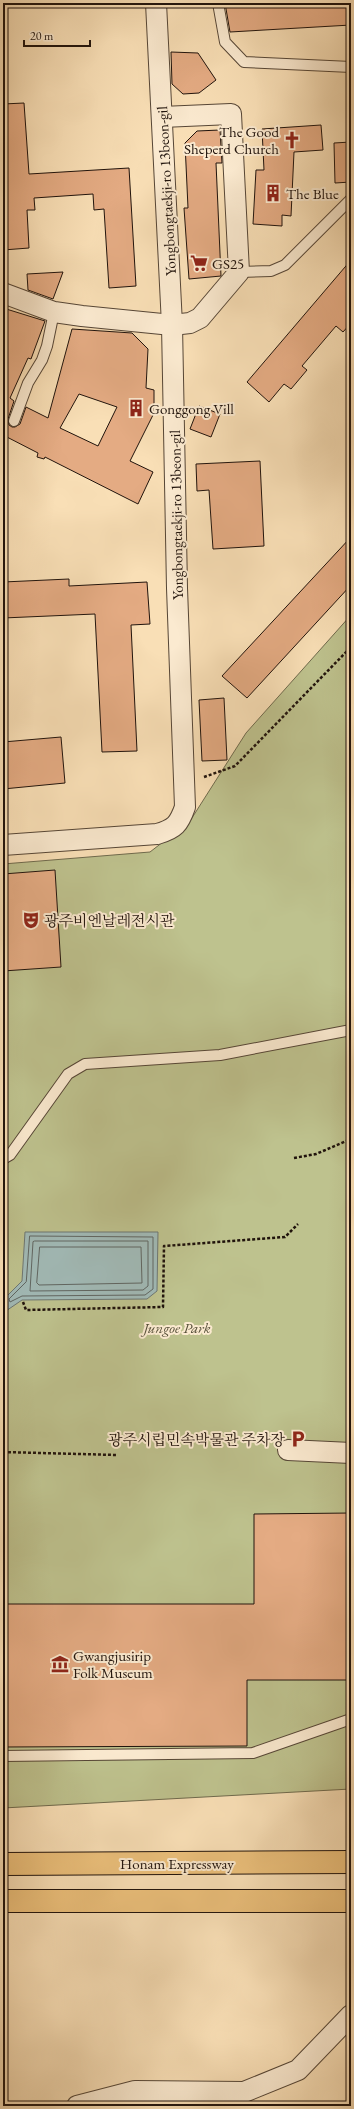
<svg xmlns="http://www.w3.org/2000/svg" width="354" height="2109" font-family="'EB Garamond','Noto Serif KR',serif">
<rect width="100%" height="100%" fill="#f9dfb6"/>
<filter id="stains"><feTurbulence type="fractalNoise" baseFrequency=".005" numOctaves="4"/><feColorMatrix values="0 0 0 0 .2 0 0 0 0 .09 0 0 0 0 .02 0 0 0 .5 -.17"/></filter>
<radialGradient id="worn" r=".72"><stop offset=".6" stop-color="#630" stop-opacity="0"/><stop offset="1" stop-color="#630" stop-opacity=".3"/></radialGradient>
<!-- green -->
<polygon fill="#bec28e" stroke="#6f6a4d" points="351,615 351,1789 3,1808 3,864 150,852 190,821 246,733"/>
<!-- water -->
<polygon fill="#a1bab7" stroke="#6d7773" points="25,1232 158,1232 157,1291 147,1299 22,1300 3,1313 3,1300 22,1281"/>
<g fill="none" stroke-linecap="round" stroke-linejoin="round">
<!-- shore -->
<g stroke="#606662" stroke-width="1">
<polygon points="30,1236 153,1237 153,1289 145,1295 22,1296 10,1302 9,1299 26,1282"/>
<polygon points="35,1241 148,1241 148,1286 143,1290 30,1291 33,1242"/>
<polygon points="40,1247 141,1247 142,1283 39,1285 37,1283"/>
</g>
</g>
<!-- building -->
<g fill="#e4ab83" stroke="#20130c" fill-rule="evenodd">
<polygon points="225,3 351,3 351,25 230,32"/>
<polygon points="171,52 198,53 216,80 199,93 183,94 172,84"/>
<polygon points="24,103 29,174 129,168 136,286 109,288 104,209 94,210 93,194 34,198 35,210 27,210 29,248 3,250 3,104"/>
<polygon points="321,125 323,150 294,152 291,216 282,215 282,226 253,224 256,170 264,170 262,129"/>
<polygon points="220,130 222,163 216,163 221,276 189,279 184,208 188,208 185,143 197,131"/>
<polygon points="351,142 351,182 335,183 334,143"/>
<polygon points="351,260 351,323 343,332 336,326 302,366 307,370 291,389 284,384 269,402 247,382"/>
<polygon points="63,272 53,299 28,290 27,274"/>
<path d="M 3,308 L 45,321 L 31,359 L 28,358 L 10,398 L 14,401 L 8,419 L 9,425 L 12,427 L 15,427 L 20,424 L 26,407 L 48,418 L 72,329 L 132,333 L 148,349 L 146,388 L 154,390 L 154,413 L 130,461 L 153,472 L 138,504 L 45,457 L 44,459 L 37,457 L 38,453 L 3,435 ZM 79,394 L 117,407 L 98,446 L 60,428 Z"/>
<polygon points="199,406 220,414 211,437 190,429"/>
<polygon points="260,461 264,546 213,549 209,490 197,491 196,464"/>
<polygon points="351,537 351,585 247,698 222,676"/>
<polygon points="69,579 69,586 147,582 150,624 131,625 137,751 102,752 95,614 3,618 3,582"/>
<polygon points="224,698 227,760 202,761 199,700"/>
<polygon points="61,737 65,783 3,789 3,742"/>
<polygon points="55,870 61,967 3,971 3,874"/>
<polygon points="351,1513 351,1680 247,1680 247,1746 3,1747 3,1604 254,1604 254,1514"/>
</g>
<g fill="none" stroke-linecap="round" stroke-linejoin="round">
<!-- lane casing -->
<g stroke="#564636" stroke-width="12">
<g id="lane">
<polyline points="218,3 225,42 244,62 351,67"/>
<polyline points="239,272 271,271 285,265 351,199"/>
<polyline points="14,421 28,383 42,360 47,346 54,312"/>
<polyline points="3,1159 10,1155 68,1074 85,1064 220,1055 351,1030"/>
<polyline points="3,1756 253,1753 351,1719"/>
</g>
</g>
<!-- street casing -->
<g stroke="#564636" stroke-width="22">
<g id="street">
<polyline points="3,293 54,312 82,316 172,325 190,323 200,318 239,272 231,114 162,117"/>
<path d="M 3,845 L 157,834 C 175,829 179,824 185,807 L 177,588 L 172,325 L 156,3"/>
<polyline points="288,1450 351,1453"/>
<polyline points="77,2106 135,2091 244,2092 298,2070 351,2015"/>
</g>
</g>
<!-- highway casing -->
<g stroke="#20130c" stroke-width="24">
<g id="highway">
<polyline points="3,1864 351,1862"/>
<polyline points="3,1901 351,1901"/>
</g>
</g>
<!-- path -->
<g stroke="#20130c" stroke-width="2.5" stroke-dasharray="3 2" stroke-linecap="butt">
<polyline points="204,777 235,766 351,647"/>
<polyline points="294,1158 316,1154 351,1139"/>
<polyline points="23,1302 26,1310 163,1307 164,1246 285,1237 298,1224"/>
<polyline points="3,1452 117,1455"/>
</g>
<!-- lane -->
<use href="#lane" stroke="#fbead0" stroke-width="10"/>
<!-- street -->
<use href="#street" stroke="#fbead0" stroke-width="20"/>
<!-- highway -->
<use href="#highway" stroke="#ecc07b" stroke-width="22"/>
</g>
<!-- icons -->
<defs>
<g id="church-bare" transform="scale(1.38)"><path d="M-1.2-6h2.4v3.5h3.3v2.4h-3.3V6h-2.4V-.1h-3.3v-2.4h3.3Z" fill="#8f2418" stroke="#fbead0" stroke-width="2.5" paint-order="stroke"/></g>
<g id="building-bare" transform="scale(1.38)"><path d="M-4-6H4V6H1V3H-1V6H-4ZM-2.5-4.3h1.7v1.8h-1.7ZM.8-4.3h1.7v1.8H.8ZM-2.5-1h1.7V.8h-1.7ZM.8-1h1.7V.8H.8Z" fill="#8f2418" stroke="#fbead0" stroke-width="2.5" paint-order="stroke"/></g>
<g id="supermarket-bare" transform="scale(1.38)"><path d="M-6-5.5h2.5l.6 2H6L4.5 2H-2.5L-4.4-4H-6ZM-1.5 3.2a1.3 1.3 0 1 0 .1 0ZM3 3.2a1.3 1.3 0 1 0 .1 0Z" fill="#8f2418" stroke="#fbead0" stroke-width="2.5" paint-order="stroke"/></g>
<g id="theatre-bare" transform="scale(1.38)"><path d="M-5-5.5Q0-4 5-5.5V0Q5 5 0 6Q-5 5-5 0ZM-3.3-2.5H-1v1.5H-3.3ZM1-2.5H3.3v1.5H1ZM-2.8 1Q0 5.5 2.8 1Z" fill="#8f2418" stroke="#fbead0" stroke-width="2.5" paint-order="stroke"/></g>
<g id="parking-bare" transform="scale(1.38)"><path d="M-3.5-5.5H1a3.5 3.5 0 0 1 0 7H-1V5.5H-3.5ZM-1-3.4V-.6H.8a1.4 1.4 0 0 0 0-2.8Z" fill="#8f2418" stroke="#fbead0" stroke-width="2.5" paint-order="stroke"/></g>
<g id="museum-bare" transform="scale(1.38)"><path d="M0-6L6-3V-2H-6V-3ZM-5-1h2V3h-2ZM-1-1h2V3h-2ZM3-1h2V3H3ZM-6 4H6V6H-6Z" fill="#8f2418" stroke="#fbead0" stroke-width="2.5" paint-order="stroke"/></g>
</defs>
<g fill-rule="evenodd">
<use href="#church-bare" x="292" y="140"/>
<use href="#building-bare" x="273" y="193"/>
<use href="#supermarket-bare" x="199" y="263"/>
<use href="#building-bare" x="136" y="408"/>
<use href="#theatre-bare" x="31" y="920"/>
<use href="#parking-bare" x="298" y="1439"/>
<use href="#museum-bare" x="60" y="1664"/>
</g>
<g text-anchor="middle" dominant-baseline="central" stroke-width="4" stroke-linejoin="round" paint-order="stroke">
<!-- poi labels -->
<g font-size="15" fill="#20130c" stroke="#fbead0" text-anchor="start">
<text x="279" y="131" text-anchor="end">The Good<tspan x="279" dy="17">Sheperd Church</tspan></text>
<text x="286" y="193">The Blue</text>
<text x="212" y="263">GS25</text>
<text x="149" y="408">Gonggong Vill</text>
<text x="44" y="920">광주비엔날레전시관</text>
<text x="285" y="1439" text-anchor="end">광주시립민속박물관 주차장</text>
<text x="73" y="1655">Gwangjusirip<tspan x="73" dy="17">Folk Museum</tspan></text>
</g>
<!-- street labels -->
<g font-size="15" fill="#20130c" stroke="#fbead0">
<text transform="translate(166 191) rotate(-93)">Yongbongtaekji-ro 13beon-gil</text>
<text transform="translate(176 515) rotate(-91)">Yongbongtaekji-ro 13beon-gil</text>
<text x="177" y="1863">Honam Expressway</text>
</g>
<!-- park labels -->
<g font-size="15" font-style="italic" fill="#57503a" stroke="#fbead0">
<text x="177" y="1327">Jungoe Park</text>
</g>
</g>
<!-- margin -->
<rect width="354" height="2109" fill="none" stroke="#f9dfb6" stroke-width="16"/>
<rect x="4" y="4" width="346" height="2101" fill="none" stroke="#20130c" stroke-width="2"/>
<rect x="8" y="8" width="338" height="2093" fill="none" stroke="#20130c"/>
<!-- scale -->
<path d="M24 40v6h66v-6" fill="none" stroke="#20130c" stroke-width="2"/>
<text x="30" y="40" font-size="12" fill="#20130c" stroke="#fbead0" stroke-width="3" paint-order="stroke">20 m</text>
<rect width="100%" height="100%" filter="url(#stains)"/>
<rect width="100%" height="100%" fill="url(#worn)"/>
</svg>
